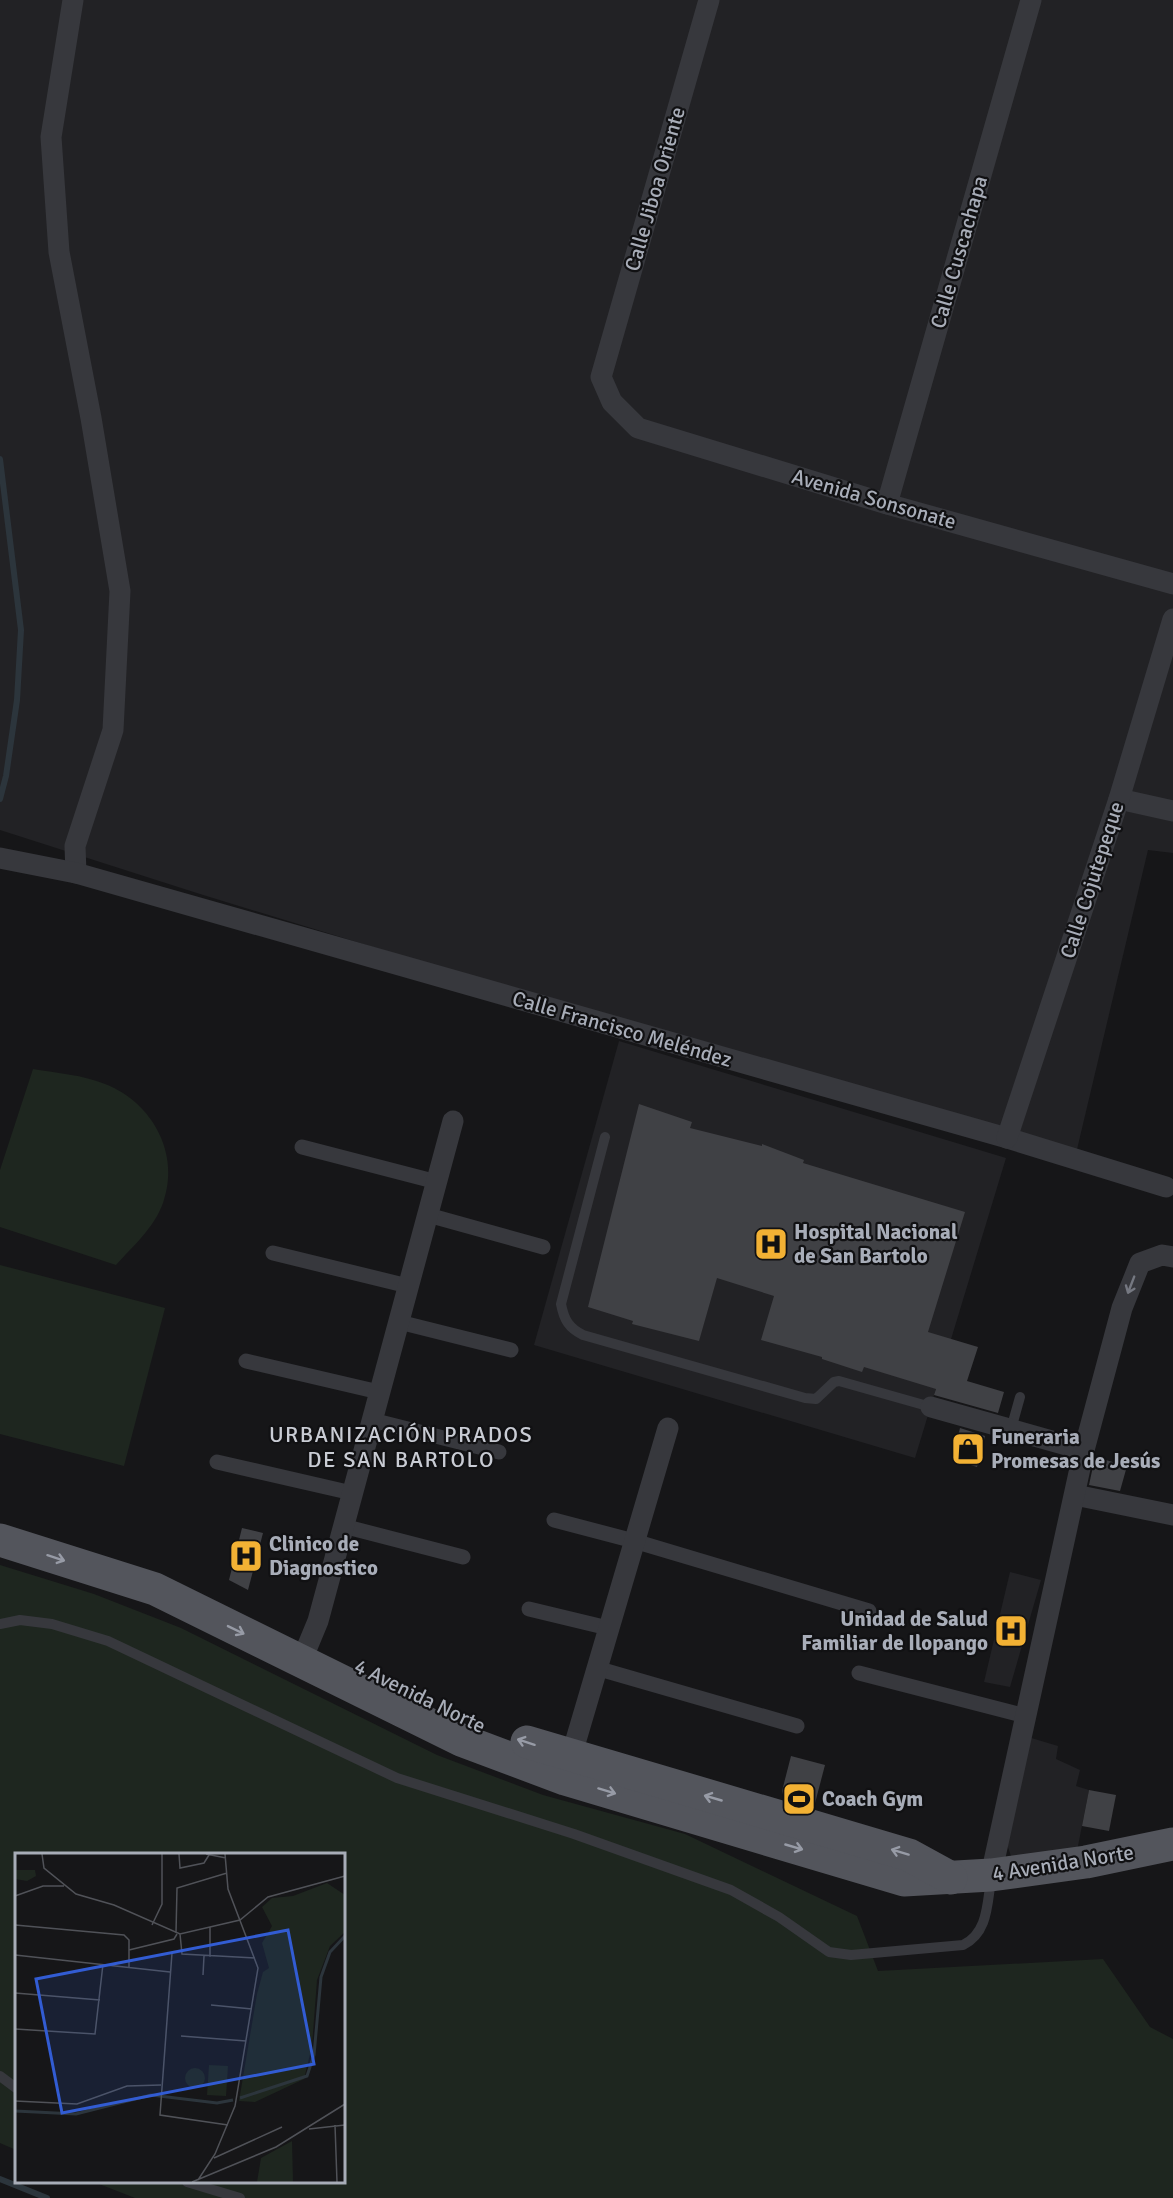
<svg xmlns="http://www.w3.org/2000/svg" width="1173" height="2198" font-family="Signika,sans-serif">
<rect width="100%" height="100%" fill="#161618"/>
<!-- built -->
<g fill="#222225">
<polygon points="0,0 1173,0 1173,853 1148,850 1074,1162 200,894 0,830"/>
<polygon points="619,1041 1006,1158 915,1458 534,1345"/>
<polygon points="1010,1572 1041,1580 1010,1687 984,1682"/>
<polygon points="1028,1737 1058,1746 1056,1759 1080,1770 1076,1786 1089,1790 1077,1851 1012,1859 1006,1841"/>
</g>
<!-- green -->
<g fill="#1e261f">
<path d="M 33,1069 C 57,1073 83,1075 105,1084 C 152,1102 181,1154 163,1203 C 154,1228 133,1246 116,1265 L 0,1227 L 0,1170 Z"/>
<polygon points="0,1265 165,1308 124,1466 0,1434"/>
<polygon points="0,1565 94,1594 181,1628 437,1755 543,1795 685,1834 857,1916 878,1971 1103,1959 1150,2027 1173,2039 1173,2198 135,2198 94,2182 344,2182 344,1854 16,1854 16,2150 0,2143"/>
</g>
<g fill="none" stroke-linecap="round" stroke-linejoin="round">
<!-- stream -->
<g stroke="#2c353c" stroke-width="6">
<polyline points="0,459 21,630 17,700 6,776 0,799"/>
<polyline points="0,2179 47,2198"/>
</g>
</g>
<!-- building -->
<g fill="#404145">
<polygon points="639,1104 692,1122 690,1128 762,1146 762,1144 804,1160 803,1163 965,1212 928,1332 978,1347 967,1381 1004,1392 998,1413 934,1395 936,1389 864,1367 862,1372 822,1359 822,1357 761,1340 774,1296 717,1278 699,1341 632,1324 633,1321 588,1307"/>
<polygon points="960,1428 985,1436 977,1467 952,1459"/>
<polygon points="1095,1457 1127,1466 1120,1491 1089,1485"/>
<polygon points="242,1528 263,1533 248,1590 229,1580"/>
<polygon points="791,1756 825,1765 814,1807 784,1798 782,1791"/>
<polygon points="1089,1790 1116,1795 1109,1831 1082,1826"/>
</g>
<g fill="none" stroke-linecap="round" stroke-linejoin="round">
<!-- service -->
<g stroke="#37383d" stroke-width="10">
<path d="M 605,1137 L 561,1304 C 564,1320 569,1328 583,1335 L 805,1398 L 816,1399 L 834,1382 L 839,1381 L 931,1407"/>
<polyline points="1011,1429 1020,1397"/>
<path d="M 0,1624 L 20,1620 L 52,1624 L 108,1641 L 397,1778 L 574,1834 L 731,1890 L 779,1917 L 829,1952 L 851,1955 L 963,1945 C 988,1933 987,1904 991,1880"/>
<polyline points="0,2076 16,2088"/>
<polyline points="187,2182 240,2198"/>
</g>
<!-- pedestrian -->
<g stroke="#37383d" stroke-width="15">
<polyline points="302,1147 437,1182"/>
<polyline points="428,1215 543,1247"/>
<polyline points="273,1253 408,1286"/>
<polyline points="399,1322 511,1350"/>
<polyline points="246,1361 379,1392"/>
<polyline points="372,1420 499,1452"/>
<polyline points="217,1462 352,1493"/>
<polyline points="554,1520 634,1541 869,1611"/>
<polyline points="343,1526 463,1557"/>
<polyline points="529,1609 608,1628"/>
<polyline points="596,1668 797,1726"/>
<polyline points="859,1673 1026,1716"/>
</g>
<!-- minor -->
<g stroke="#37383d" stroke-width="21">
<polyline points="73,0 51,137 59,252 91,418 120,591 113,730 75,846 76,873"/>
<polyline points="709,0 601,377 612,402 638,428 887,504 1173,584"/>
<polyline points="887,504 1031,0"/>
<polyline points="1119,799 1173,811"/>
<polyline points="0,858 76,873 1007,1138 1166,1187"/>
<polyline points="1007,1138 1119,799 1173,619"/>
<polyline points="931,1407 1084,1450"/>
<polyline points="1075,1495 1173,1515"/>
<polyline points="301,1662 318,1621 453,1121"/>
<polyline points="568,1767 668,1428"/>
<polyline points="991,1875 1084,1450 1122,1308 1140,1263 1162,1255 1173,1257"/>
</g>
<!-- primary -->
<g stroke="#53555c" stroke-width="33">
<polyline points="0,1540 155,1589 461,1740 565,1779 904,1880 991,1875 1086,1862 1173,1844"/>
<polyline points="527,1742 909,1855 951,1878"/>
</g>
</g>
<!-- one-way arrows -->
<defs><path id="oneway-shaft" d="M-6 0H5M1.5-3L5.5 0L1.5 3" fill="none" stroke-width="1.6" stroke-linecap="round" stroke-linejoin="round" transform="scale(1.5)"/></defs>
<use stroke="#757881" href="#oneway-shaft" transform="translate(1131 1285) rotate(111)"/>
<g stroke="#979ba6">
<use href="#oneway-shaft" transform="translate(56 1558) rotate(18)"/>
<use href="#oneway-shaft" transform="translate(236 1630) rotate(26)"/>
<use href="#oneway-shaft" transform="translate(526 1742) rotate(-162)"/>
<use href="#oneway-shaft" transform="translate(607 1791) rotate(17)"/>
<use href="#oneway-shaft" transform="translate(713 1798) rotate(-164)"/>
<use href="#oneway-shaft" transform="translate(794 1847) rotate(16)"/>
<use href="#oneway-shaft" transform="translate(900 1852) rotate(-163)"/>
</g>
<!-- icons -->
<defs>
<g id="hospital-square" transform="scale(1.725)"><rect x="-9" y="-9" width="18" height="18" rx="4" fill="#f2b134" stroke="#111113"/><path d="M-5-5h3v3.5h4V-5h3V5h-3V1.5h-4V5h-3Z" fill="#111"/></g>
<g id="shop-square" transform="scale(1.725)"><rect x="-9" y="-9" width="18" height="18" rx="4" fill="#f2b134" stroke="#111113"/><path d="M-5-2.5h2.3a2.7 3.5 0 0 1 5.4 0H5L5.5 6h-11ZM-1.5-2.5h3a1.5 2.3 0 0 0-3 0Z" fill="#111"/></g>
<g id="stadium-square" transform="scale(1.725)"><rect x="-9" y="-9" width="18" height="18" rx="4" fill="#f2b134" stroke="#111113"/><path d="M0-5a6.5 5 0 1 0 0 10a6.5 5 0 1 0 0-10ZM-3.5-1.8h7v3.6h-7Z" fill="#111"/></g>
</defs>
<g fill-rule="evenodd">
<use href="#hospital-square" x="771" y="1244"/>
<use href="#shop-square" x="968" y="1449"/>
<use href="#hospital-square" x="246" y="1556"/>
<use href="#hospital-square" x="1011" y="1631"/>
<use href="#stadium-square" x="799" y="1799"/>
</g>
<g text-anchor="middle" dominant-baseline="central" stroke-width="4.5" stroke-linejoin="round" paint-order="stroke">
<!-- street labels -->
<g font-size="21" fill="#a8adb8" stroke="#111113">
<text transform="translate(655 189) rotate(-74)">Calle Jiboa Oriente</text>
<text transform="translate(959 252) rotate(-74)">Calle Cuscachapa</text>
<text transform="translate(874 499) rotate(16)">Avenida Sonsonate</text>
<text transform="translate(1092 880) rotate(-72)">Calle Cojutepeque</text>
<text transform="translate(622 1029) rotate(16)">Calle Francisco Meléndez</text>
<text transform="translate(420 1696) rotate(26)">4 Avenida Norte</text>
<text transform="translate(1063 1863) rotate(-9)">4 Avenida Norte</text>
</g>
<!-- poi labels -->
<g font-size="21" font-weight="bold" fill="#a8adb8" stroke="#111113" text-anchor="start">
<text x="794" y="1232">Hospital Nacional<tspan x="794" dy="24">de San Bartolo</tspan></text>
<text x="991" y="1437">Funeraria<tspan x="991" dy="24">Promesas de Jesús</tspan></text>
<text x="269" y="1544">Clinico de<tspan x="269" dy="24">Diagnostico</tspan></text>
<text x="988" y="1619" text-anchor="end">Unidad de Salud<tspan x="988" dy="24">Familiar de Ilopango</tspan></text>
<text x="822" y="1799">Coach Gym</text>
</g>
<!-- neighbourhood labels -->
<g font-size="22" letter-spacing="1.5" fill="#c9ccd4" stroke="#111113">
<text x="401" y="1434">URBANIZACIÓN PRADOS<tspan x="401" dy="25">DE SAN BARTOLO</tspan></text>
</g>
</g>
<!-- overview -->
<g transform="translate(15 1853)">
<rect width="330" height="330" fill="#161618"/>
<path d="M 0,17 L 20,17 L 21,23 L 12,28 L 0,26 ZM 312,30 L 330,42 L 330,79 L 315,93 L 302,127 L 297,193 L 289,226 L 240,249 L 224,248 L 242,141 L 248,119 L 254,115 L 247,90 L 257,73 L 247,54 L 257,45 L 278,43 ZM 194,212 L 213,213 L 211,243 L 192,242 ZM170 225a10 10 0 1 1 20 0a10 10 0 1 1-20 0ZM 277,288 L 278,329 L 242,329 L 246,305 Z" fill="#1e261f"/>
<path fill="none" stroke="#2c353c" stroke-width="3" d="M 225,245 L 292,223 L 299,202 L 306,124 L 315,99 L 330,83M 0,258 L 61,261 L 136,242 L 202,250 L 218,247"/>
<path fill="none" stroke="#505258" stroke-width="1.5" d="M 27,1 L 29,15 L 61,41 L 99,52 L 165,81 L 225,67 L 253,44 L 330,23M 164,1 L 165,15 L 189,10 L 194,2M 191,1 L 211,5M 0,43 L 28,33 L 49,33M 0,72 L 109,82 L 114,87 L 114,114M 137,72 L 147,51 L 147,1M 161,80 L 162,35 L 212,20M 165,81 L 167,101 L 240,105M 114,97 L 159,86 L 162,81M 157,100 L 145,262 L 213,272M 0,102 L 155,119M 195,104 L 195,74M 188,122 L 189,103M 0,140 L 85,147M 196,152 L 237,156M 0,176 L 80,181 L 88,111M 166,183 L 231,188M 0,248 L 62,251 L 112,233 L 146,232M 320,272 L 322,329M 294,276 L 330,272M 199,305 L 267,274M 183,327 L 200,301 L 220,253 L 243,115 L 213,36 L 210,1M 177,329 L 261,294 L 330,251"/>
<path fill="#325cd3" fill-opacity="0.15" stroke="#325cd3" stroke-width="3" d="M 273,77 L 299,211 L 47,260 L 21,126 Z"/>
<rect width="330" height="330" fill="none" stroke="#a8adb8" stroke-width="3"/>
</g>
</svg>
